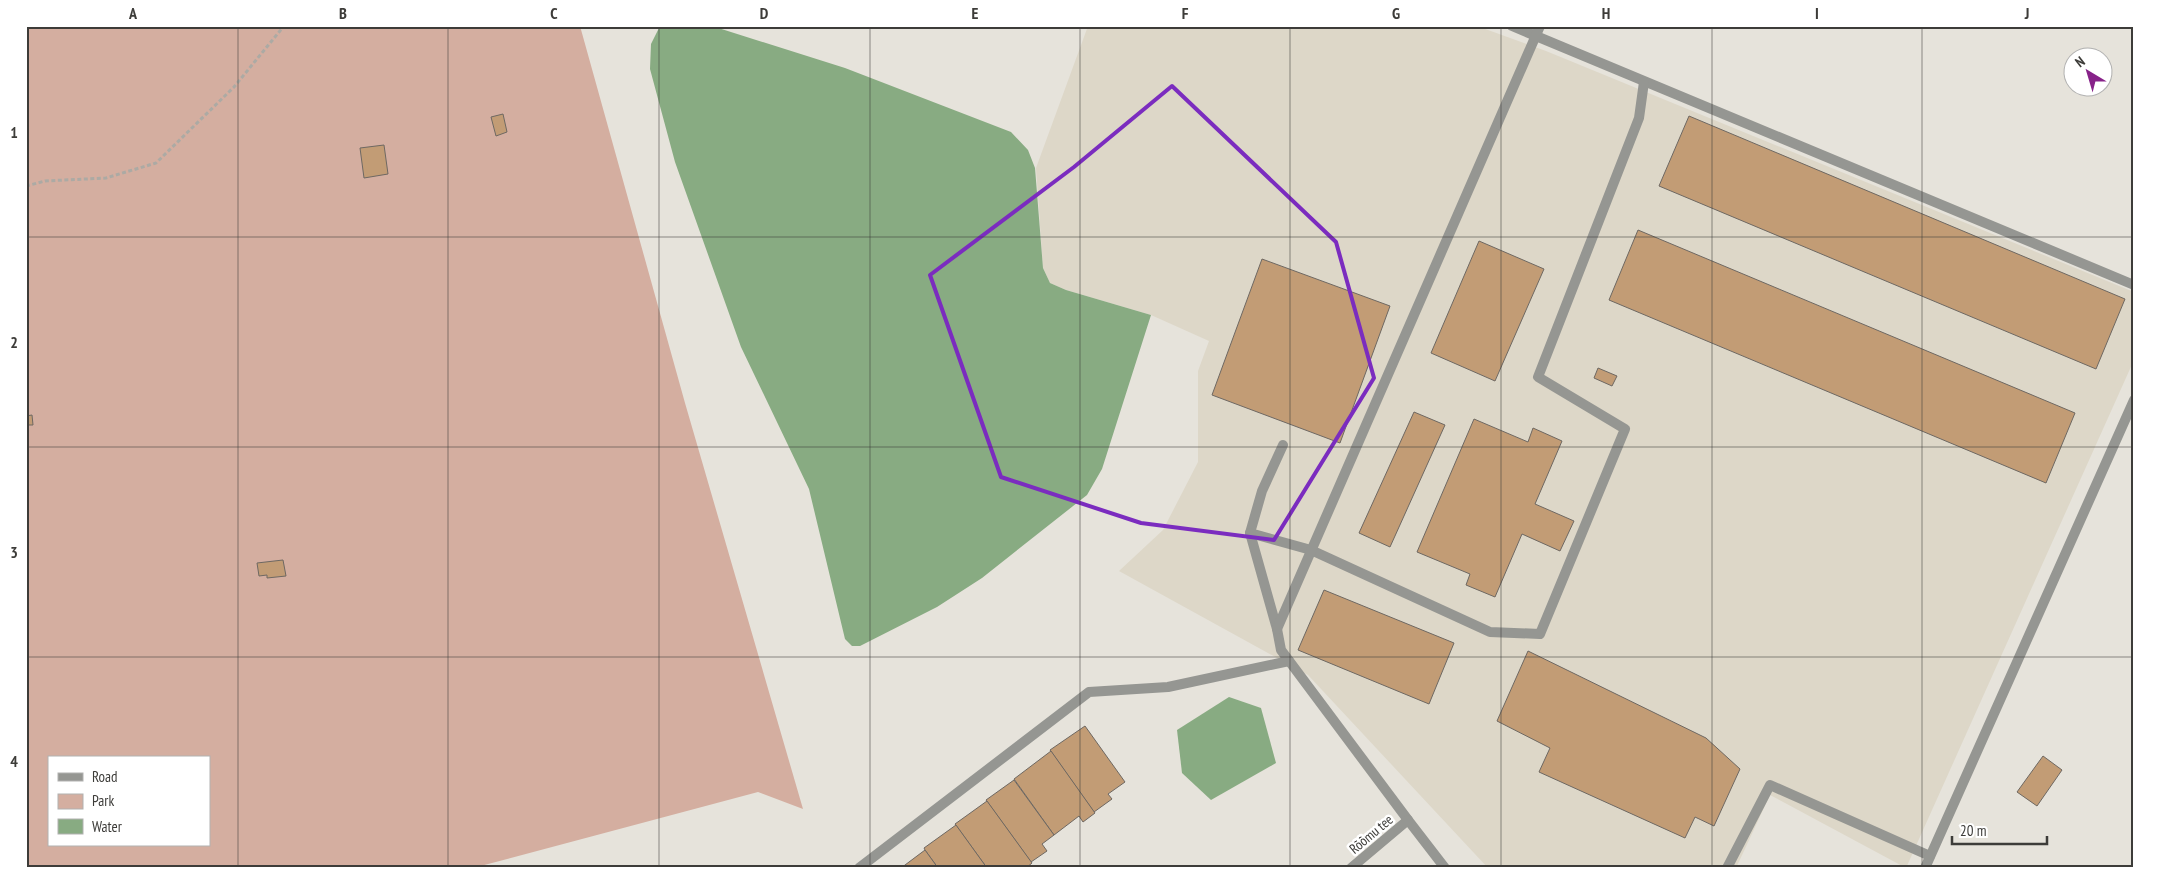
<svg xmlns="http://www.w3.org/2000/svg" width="2160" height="894" font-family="'PT Sans Narrow',sans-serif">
<rect width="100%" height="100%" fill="#e6e3db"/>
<!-- built -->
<polygon fill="#ddd7c8" points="1088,26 1477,26 1546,51 2134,292 2134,360 1906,868 1770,795 1736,868 1488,868 1308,675 1119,571 1163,530 1198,462 1198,371 1209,341 1151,315 1066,290 1050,283 1043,268 1036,168"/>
<!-- green -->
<path fill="#d4aea0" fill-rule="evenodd" d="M 26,26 L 580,26 L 685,403 L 803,809 L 758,792 L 473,868 L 26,868 ZM 49,758 L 209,758 L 209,845 L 49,845 Z"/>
<!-- water -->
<g fill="#88ab82">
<polygon points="660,26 712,26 845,68 1011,132 1028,150 1035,168 1043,268 1050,283 1066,290 1151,315 1102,469 1087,495 982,578 937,607 860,646 852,646 845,639 809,489 741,347 675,162 650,69 651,44"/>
<polygon points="1229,697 1261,708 1276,763 1211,800 1182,773 1177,730"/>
</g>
<!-- building -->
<g fill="#c29c75" stroke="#6e6862">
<polygon points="503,114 507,132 496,136 491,117"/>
<polygon points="1689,116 2125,299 2096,369 1659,186"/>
<polygon points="384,145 388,174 364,178 360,148"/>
<polygon points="1638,230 2075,413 2046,483 1609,300"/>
<polygon points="1479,241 1544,269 1495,381 1431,353"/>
<polygon points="1262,259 1390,306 1340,443 1212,395"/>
<polygon points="1598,368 1617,376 1612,386 1594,378"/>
<polygon points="1414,412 1445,425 1390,547 1359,533"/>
<polygon points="32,415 33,425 26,425 26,416"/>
<polygon points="1474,419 1528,442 1533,428 1562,441 1535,504 1574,521 1560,551 1522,534 1495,597 1466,585 1470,574 1417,552"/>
<polygon points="283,560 286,576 267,578 267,575 259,576 257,563"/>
<polygon points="1324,590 1454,643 1429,704 1298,650"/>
<polygon points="1528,651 1706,738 1740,769 1714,826 1695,817 1685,838 1539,772 1550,748 1497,721"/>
<polygon points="1085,726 1125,782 1108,794 1112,799 1094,812 1050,750"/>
<polygon points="1051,751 1095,813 1083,822 1079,816 1054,835 1014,779"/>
<polygon points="2043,756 2062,770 2037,806 2017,792"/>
<polygon points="1014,780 1054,835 1042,844 1047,851 1031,862 986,800"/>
<polygon points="987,801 1032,863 1026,868 987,868 955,824"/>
<polygon points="956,825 987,868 938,868 925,850 924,848"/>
<polygon points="925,850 938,868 901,868"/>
</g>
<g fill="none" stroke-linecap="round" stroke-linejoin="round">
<!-- path -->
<polyline stroke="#acaaa4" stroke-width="3" stroke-dasharray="4 2.5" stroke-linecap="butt" points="26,186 45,181 106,178 156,163 234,87 284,26"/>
<!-- lane -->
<g stroke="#959692" stroke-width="10">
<polyline points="1512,26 2134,285"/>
<polyline points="1283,445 1262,491 1250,533 1311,550 1490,632 1540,634 1625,429 1538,377 1639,118 1644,82"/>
<polyline points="1250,533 1277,629 1281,650 1408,820"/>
<polyline points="1277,629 1540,26"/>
<polyline points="859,868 1089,692 1168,687 1289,661"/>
<polyline points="1727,868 1770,785 1930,856"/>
<polyline points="1925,868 2134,400"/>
</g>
<!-- street -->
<polyline stroke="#959692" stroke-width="10" points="1351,868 1408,820 1445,868"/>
</g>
<!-- marked area -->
<path fill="none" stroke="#7b2cbf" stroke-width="4" stroke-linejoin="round" d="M 1172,86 L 1336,242 L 1374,378 L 1274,540 L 1141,523 L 1001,477 L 930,275 L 1074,167 Z"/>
<!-- grid -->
<path fill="none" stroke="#3d3c39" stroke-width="1" stroke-opacity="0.55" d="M 238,26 L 238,868M 448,26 L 448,868M 659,26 L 659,868M 870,26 L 870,868M 1080,26 L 1080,868M 1290,26 L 1290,868M 1501,26 L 1501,868M 1712,26 L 1712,868M 1922,26 L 1922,868M 26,237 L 2134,237M 26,447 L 2134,447M 26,657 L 2134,657"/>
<g text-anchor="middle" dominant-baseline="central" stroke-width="5" stroke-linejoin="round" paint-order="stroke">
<!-- street labels -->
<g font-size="14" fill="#3d3c39" stroke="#fff">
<text transform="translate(1371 834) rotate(-40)">Rõõmu tee</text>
</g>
</g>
<!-- border -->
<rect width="2160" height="894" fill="none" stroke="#ffffff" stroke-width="55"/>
<!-- legend -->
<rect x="48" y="756" width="162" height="90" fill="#ffffff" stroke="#b1b1b0"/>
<rect x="58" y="773" width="25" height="8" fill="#959692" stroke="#b1b1b0"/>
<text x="92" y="782" font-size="15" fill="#3d3c39">Road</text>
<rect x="58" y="794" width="25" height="15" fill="#d4aea0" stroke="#b1b1b0"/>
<text x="92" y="806" font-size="15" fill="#3d3c39">Park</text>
<rect x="58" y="819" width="25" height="15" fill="#88ab82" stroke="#b1b1b0"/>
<text x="92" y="832" font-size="15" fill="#3d3c39">Water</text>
<!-- north arrow -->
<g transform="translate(2088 72) rotate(322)"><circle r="24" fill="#ffffff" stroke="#b1b1b0"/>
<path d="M0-4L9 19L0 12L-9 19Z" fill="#872289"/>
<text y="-8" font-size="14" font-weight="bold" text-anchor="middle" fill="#3d3c39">N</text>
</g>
<!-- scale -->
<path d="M1952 836v8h95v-8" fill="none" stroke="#3d3c39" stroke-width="2.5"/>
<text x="1960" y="836" font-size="15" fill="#3d3c39" stroke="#ffffff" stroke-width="4" paint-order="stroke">20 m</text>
<rect x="28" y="28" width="2104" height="838" fill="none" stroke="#3d3c39" stroke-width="2"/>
<g font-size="16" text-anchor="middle" font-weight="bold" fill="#3d3c39">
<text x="133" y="19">A</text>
<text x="343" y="19">B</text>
<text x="554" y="19">C</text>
<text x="764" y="19">D</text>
<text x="975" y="19">E</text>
<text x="1185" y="19">F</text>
<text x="1396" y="19">G</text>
<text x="1606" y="19">H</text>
<text x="1817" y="19">I</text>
<text x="2027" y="19">J</text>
<text x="14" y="138">1</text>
<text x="14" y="348">2</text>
<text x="14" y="558">3</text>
<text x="14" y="767">4</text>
</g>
</svg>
